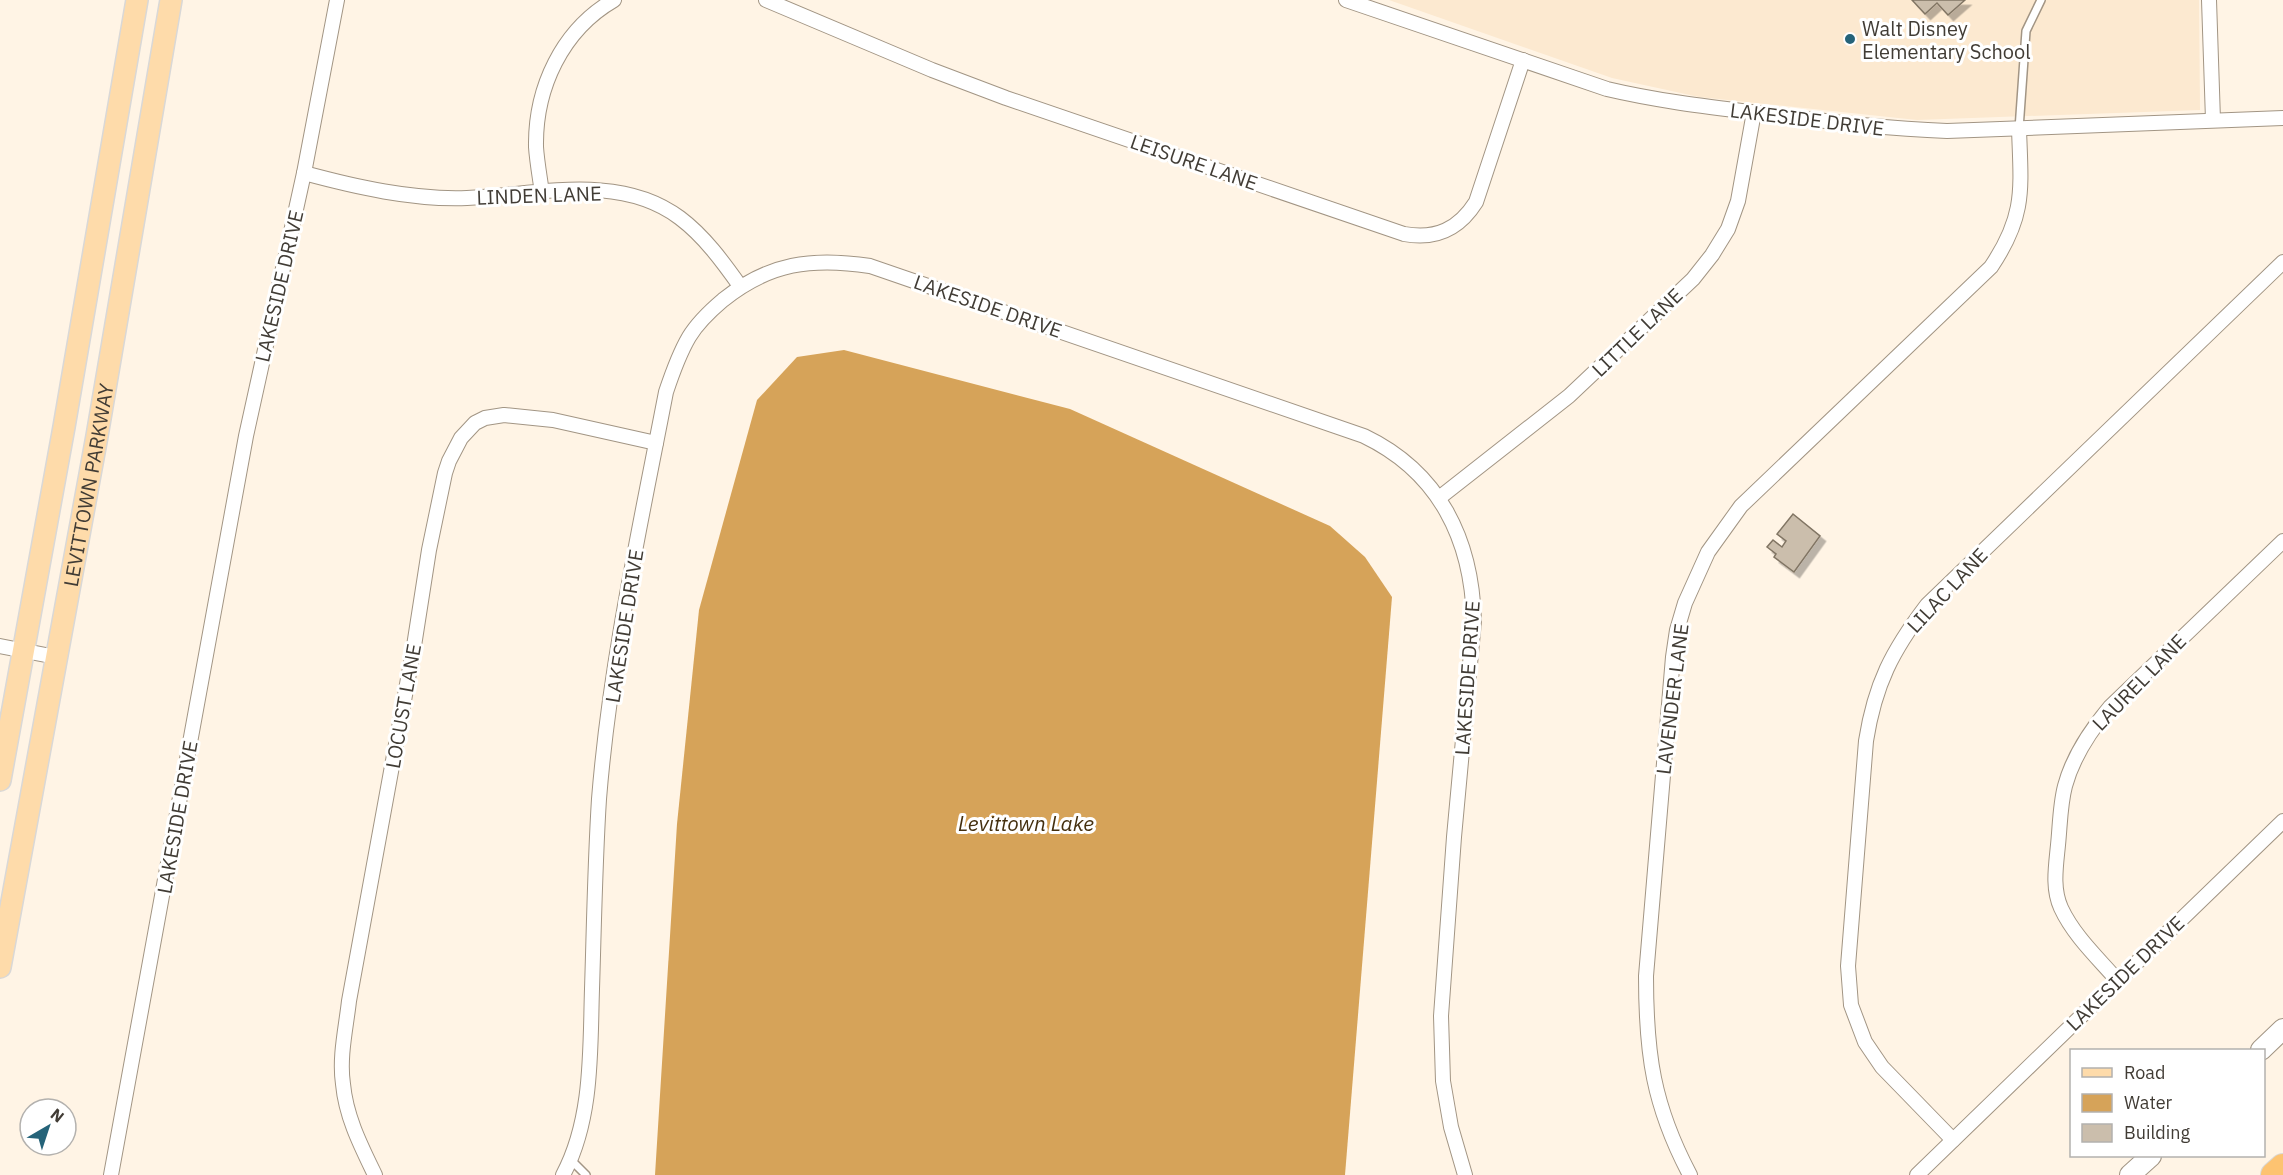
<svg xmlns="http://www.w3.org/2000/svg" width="2283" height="1175" font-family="'IBM Plex Sans',sans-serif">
<defs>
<filter id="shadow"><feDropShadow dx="5.5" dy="5.5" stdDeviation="0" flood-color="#0004"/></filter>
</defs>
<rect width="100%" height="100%" fill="#fff4e5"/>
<!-- built -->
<polygon fill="#fce9d0" points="1389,0 2199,0 2200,110 1917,120 1699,97 1612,78"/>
<!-- water -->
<polygon fill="#d6a359" points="844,350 1070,409 1330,526 1365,557 1392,597 1345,1175 655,1175 677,824 699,610 757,400 797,357"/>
<!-- building -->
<g fill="#cbbeac" stroke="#817564" stroke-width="1.5" filter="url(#shadow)">
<polygon points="1912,0 1965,0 1948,15 1937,3 1925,14"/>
<polygon points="1793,514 1820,536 1794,572 1774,557 1776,554 1767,547 1773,540 1782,547 1786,541 1777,534"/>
</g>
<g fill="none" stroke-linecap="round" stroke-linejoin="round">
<!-- lane casing -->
<g stroke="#a29584" stroke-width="10">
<g id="lane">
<polyline points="2019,129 2026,31 2041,0"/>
<polyline points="570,1159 586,1175"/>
</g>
</g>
<!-- street casing -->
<g stroke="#a29584" stroke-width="16">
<g id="street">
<path d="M 766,0 L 932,70 L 1006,98 L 1404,234 C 1436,240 1459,229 1476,202 L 1523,60"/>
<path d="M 1346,0 L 1607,89 C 1662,102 1718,108 1774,115 C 1832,122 1889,129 1947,131 L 2283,118"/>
<polyline points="2209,0 2213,120"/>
<path d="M 304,173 C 356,187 412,200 467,198 C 536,195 619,172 680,218 C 704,236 723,262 740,286"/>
<path d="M 542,193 C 540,178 537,162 536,147 C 535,88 562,30 614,0"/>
<polyline points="1439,498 1569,396 1693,279 1712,255 1728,229 1738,201 1754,112"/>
<polyline points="0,646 56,657"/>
<path d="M 2117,980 C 2098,958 2074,936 2061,908 C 2052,888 2056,866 2058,845 C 2060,826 2060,805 2065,786 C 2073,756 2090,731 2110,707 L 2283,541"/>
<path d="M 1953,1140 L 1882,1067 L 1865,1042 L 1851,1005 L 1848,966 L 1866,741 C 1875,684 1892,651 1927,605 L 2283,262"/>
<polyline points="111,1175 246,436 304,173 337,0"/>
<path d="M 375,1175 C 361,1146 346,1117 343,1084 C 339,1057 346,1028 349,1001 L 414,646 L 429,550 L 445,473 L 449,461 L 461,438 L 475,423 L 485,418 L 504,415 L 553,420 L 656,443"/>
<path d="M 563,1175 C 593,1119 590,1050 592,989 C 594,926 595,862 599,799 C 610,662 640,527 666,392 C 672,374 679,354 689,337 C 698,322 710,311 723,300 C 769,263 812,257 870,266 L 1364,436 C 1439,472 1472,539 1474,621 L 1454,837 L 1441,1016 L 1443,1081 L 1451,1127 L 1465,1175"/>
<path d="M 1690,1175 C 1653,1105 1646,1054 1646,976 L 1673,657 L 1677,630 L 1685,603 L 1708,552 L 1741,506 L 1991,267 C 2026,215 2021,189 2019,129"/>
<polyline points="1917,1175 2283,821"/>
</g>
</g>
<!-- secondary casing -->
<g stroke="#a29584" stroke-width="22">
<g id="secondary">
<polyline points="2261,1050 2283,1029"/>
<polyline points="2130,1175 2151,1156"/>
</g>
</g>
<!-- primary casing -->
<g stroke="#d9d8d7" stroke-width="24">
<g id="primary">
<polyline points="0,780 64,427 137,0"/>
<path id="s1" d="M 0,967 L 97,436 L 171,0"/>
</g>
</g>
<!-- highway casing -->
<g stroke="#d9d8d7" stroke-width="28">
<polyline id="highway" points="2274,1175 2283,1167"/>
</g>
<!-- lane -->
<use href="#lane" stroke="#fff" stroke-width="7"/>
<!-- street -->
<use href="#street" stroke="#fff" stroke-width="14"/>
<!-- secondary -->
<use href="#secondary" stroke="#fff" stroke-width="20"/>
<!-- primary -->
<use href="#primary" stroke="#fedbaa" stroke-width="21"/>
<!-- highway -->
<use href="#highway" stroke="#fdc371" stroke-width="26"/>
</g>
<!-- markers -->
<circle fill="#256379" stroke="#fff" stroke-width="2" cx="1850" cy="39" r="6"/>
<g text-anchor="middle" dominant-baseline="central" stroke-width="6" stroke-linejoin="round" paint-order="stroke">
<!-- poi labels -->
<g font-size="20" fill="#413c35" stroke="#fff" text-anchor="start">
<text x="1862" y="28">Walt Disney<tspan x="1862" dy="23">Elementary School</tspan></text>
</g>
<!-- street labels -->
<g font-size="20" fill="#413c35" stroke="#fff">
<text transform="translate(1807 119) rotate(7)">LAKESIDE DRIVE</text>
<text transform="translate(1194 162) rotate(19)">LEISURE LANE</text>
<text transform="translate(539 195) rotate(-2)">LINDEN LANE</text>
<text transform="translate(279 286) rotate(-77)">LAKESIDE DRIVE</text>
<text transform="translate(988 306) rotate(19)">LAKESIDE DRIVE</text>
<text transform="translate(1637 332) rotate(-44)">LITTLE LANE</text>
<text stroke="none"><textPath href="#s1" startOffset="490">LEVITTOWN PARKWAY</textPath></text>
<text transform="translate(1947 590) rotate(-47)">LILAC LANE</text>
<text transform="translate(624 626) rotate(-81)">LAKESIDE DRIVE</text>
<text transform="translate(1467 678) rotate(-86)">LAKESIDE DRIVE</text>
<text transform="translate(2139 682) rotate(-46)">LAUREL LANE</text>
<text transform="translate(1672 699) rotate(-83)">LAVENDER LANE</text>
<text transform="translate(403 706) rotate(-80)">LOCUST LANE</text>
<text transform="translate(177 817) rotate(-80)">LAKESIDE DRIVE</text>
<text transform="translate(2125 973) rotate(-44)">LAKESIDE DRIVE</text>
</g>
<!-- water labels -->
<g font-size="21" font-style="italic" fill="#442f0e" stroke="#fff">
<text x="1026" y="823">Levittown Lake</text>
</g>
</g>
<!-- legend -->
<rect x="2070" y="1049" width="195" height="108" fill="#ffffff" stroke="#b3b1ae" stroke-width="1.5"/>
<rect x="2082" y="1068" width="30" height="9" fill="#fedbaa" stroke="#b3b1ae" stroke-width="1.5"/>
<text x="2124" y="1079" font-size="18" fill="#413c35">Road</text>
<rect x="2082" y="1094" width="30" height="18" fill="#d6a359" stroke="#b3b1ae" stroke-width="1.5"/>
<text x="2124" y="1109" font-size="18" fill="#413c35">Water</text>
<rect x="2082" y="1124" width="30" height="18" fill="#cbbeac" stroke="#b3b1ae" stroke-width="1.5"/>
<text x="2124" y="1139" font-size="18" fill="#413c35">Building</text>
<!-- north arrow -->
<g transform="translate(48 1127) rotate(39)"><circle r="28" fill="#ffffff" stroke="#b3b1ae" stroke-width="1.5"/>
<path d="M0-4.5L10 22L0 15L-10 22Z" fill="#256379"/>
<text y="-9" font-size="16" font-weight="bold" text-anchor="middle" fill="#413c35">N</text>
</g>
</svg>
